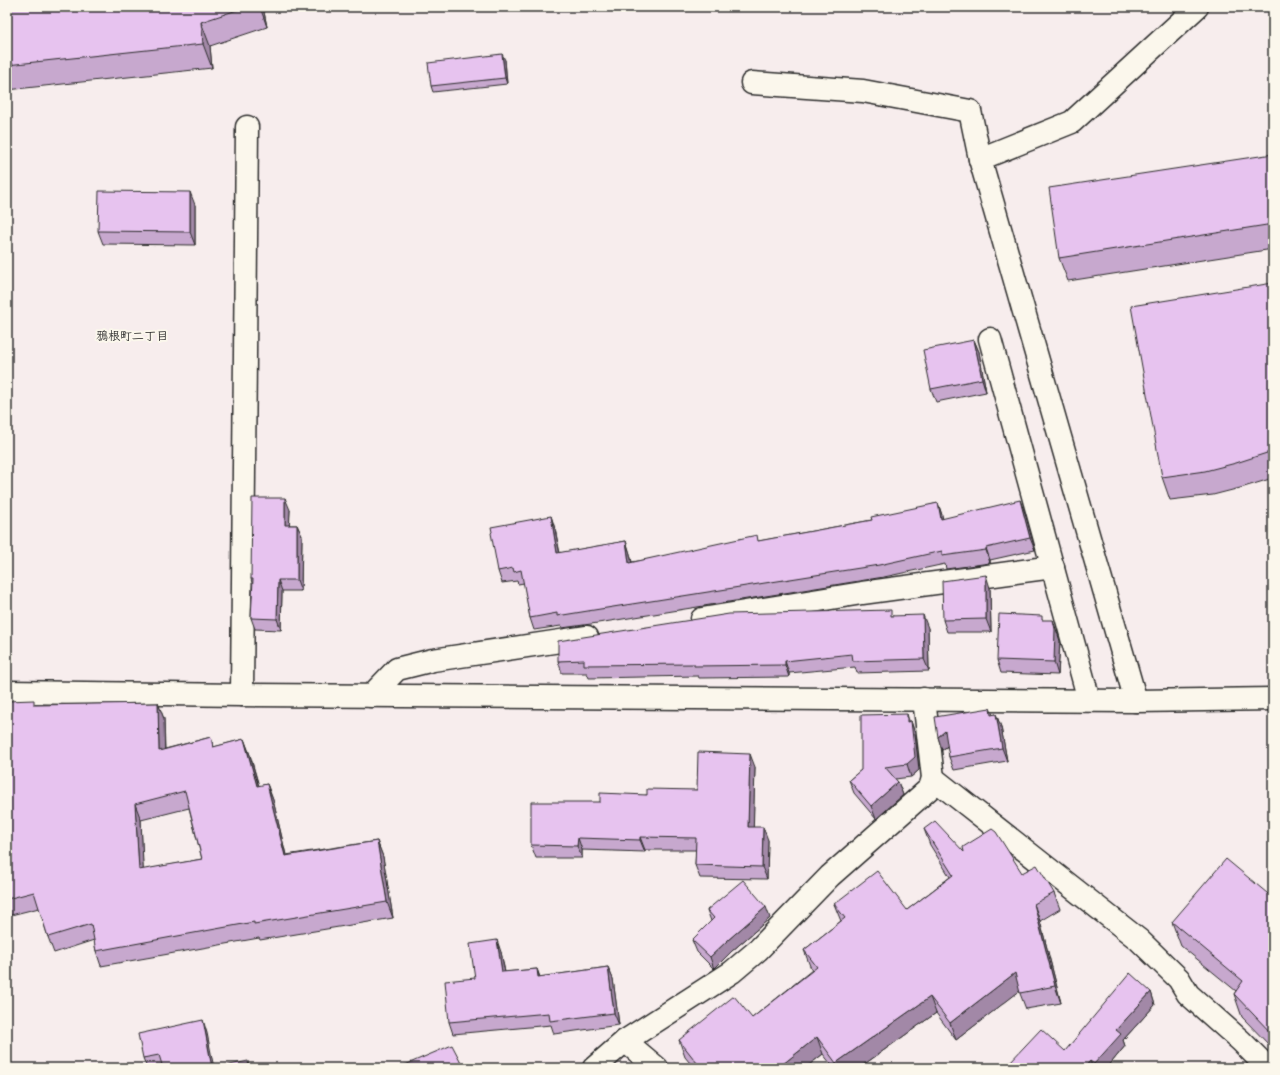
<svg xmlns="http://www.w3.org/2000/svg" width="1280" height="1075" font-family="Mali,'Klee One',sans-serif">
<rect width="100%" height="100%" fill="#f7eded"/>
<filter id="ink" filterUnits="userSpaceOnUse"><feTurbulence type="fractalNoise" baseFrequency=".025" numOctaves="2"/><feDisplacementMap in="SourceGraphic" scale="8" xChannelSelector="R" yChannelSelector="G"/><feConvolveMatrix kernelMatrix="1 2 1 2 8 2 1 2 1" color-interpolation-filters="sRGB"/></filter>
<g filter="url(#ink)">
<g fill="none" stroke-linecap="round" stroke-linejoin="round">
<!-- minor casing -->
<g stroke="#2b2b2b" stroke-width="25">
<g id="minor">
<polyline points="752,83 863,91 970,111 980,159 1136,701"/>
<polyline points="980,159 1072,122 1197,7"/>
<polyline points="990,339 1089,700"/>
<polyline points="702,619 862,593 1053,567"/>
<polyline points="7,692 242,695 1136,701 1273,699"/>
<polyline points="242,695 247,127"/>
<polyline points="371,696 397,669 433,660 587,637"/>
<polyline points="933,778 1139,940 1179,979 1188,994 1241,1041 1268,1068"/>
<polyline points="625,1041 657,1068"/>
<polyline points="594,1068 625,1041 732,972 758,950 830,876 930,788 933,778 924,699"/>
</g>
</g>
<!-- minor -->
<use href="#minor" stroke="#fbf7ec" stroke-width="22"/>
</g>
<!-- wall -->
<g fill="#c7a8ce" stroke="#2b2b2b" fill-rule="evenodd">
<polygon points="7,7 263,7 267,27 210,46 212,68 7,90"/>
<polygon points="505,60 507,84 433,92 431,86"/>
<polygon points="1273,154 1273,249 1068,281 1059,258"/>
<polygon points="195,205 195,245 103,244 98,231"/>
<polygon points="1273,283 1273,478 1244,487 1213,495 1170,500 1162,477"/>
<polygon points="974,340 979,352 986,392 936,402 931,389"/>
<polygon points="938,503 943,519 1025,513 1035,550 990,560 990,563 946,569 945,564 884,577 598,623 562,628 561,626 534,630 530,618 524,583 518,584 517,581 502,583 498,571 551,516 555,529 560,553 626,541 630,554 632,562 759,541 872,520"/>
<polygon points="290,510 289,525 297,525 302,536 301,591 282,591 281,630 255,629 251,618 252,583 251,579"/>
<polygon points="990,588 991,632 947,632 943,620"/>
<polygon points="893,616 928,628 929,671 857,673 855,667 789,673 789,677 699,678 698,676 589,678 587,673 562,673 558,661"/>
<polygon points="1044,620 1058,633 1060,641 1058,675 1001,673 997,660"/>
<path d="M 7,701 L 36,705 L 158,703 L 164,719 L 165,749 L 211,737 L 214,747 L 244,739 L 250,755 L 259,786 L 267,784 L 273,800 L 286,855 L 377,841 L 383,857 L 393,918 L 260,940 L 259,938 L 101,966 L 96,951 L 94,940 L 54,953 L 48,937 L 39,908 L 7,916 ZM 189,808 L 202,859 L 143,870 L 141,820 Z"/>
<polygon points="990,708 993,715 996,714 1001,727 1007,761 954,770 949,757 948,746 942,750 938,737"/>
<polygon points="909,721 911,721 915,734 919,770 911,777 895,779 898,782 903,795 876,819 854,793 849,780 861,770"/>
<polygon points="755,767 753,827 768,840 767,879 700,878 695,865 696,850 645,850 645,852 582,850 582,858 536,858 531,845 600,802 647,795 697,790"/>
<polygon points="924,829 964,852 1022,873 1054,893 1060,909 1040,921 1061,1003 1026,1009 1019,991 956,1040 936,1013 859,1068 834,1068 823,1054 805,1068 694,1068 685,1057 679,1040 752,1018 812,970 810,966 804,950 841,921 834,904 907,910 950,877 930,845"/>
<polygon points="1273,898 1273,1049 1242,1017 1234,994 1236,991 1181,946 1172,922"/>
<polygon points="707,910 770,918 732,951 714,969 697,952 692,940 711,921"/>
<polygon points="501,952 505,972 537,969 540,977 608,967 613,979 619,1025 554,1034 551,1025 453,1034 449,1022 475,978"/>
<polygon points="1151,992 1155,1005 1123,1040 1125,1046 1107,1068 1011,1068 1009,1063 1065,1051"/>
<polygon points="207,1033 163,1068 147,1068 143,1058"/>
</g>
<!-- shaded-wall -->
<g fill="#a288a7" stroke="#2b2b2b">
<polygon points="260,7 263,7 267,27"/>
<polygon points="201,22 210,46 212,68 203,44"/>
<polygon points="502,54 505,60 507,84 505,78"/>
<polygon points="190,192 195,205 195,245 190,232"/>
<polygon points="974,340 979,352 986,392 982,379"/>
<polygon points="285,498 290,510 289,536 285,525"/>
<polygon points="1020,500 1025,513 1035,550 1030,538"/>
<polygon points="938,503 942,515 945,532 941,519"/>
<polygon points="551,516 555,529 562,566 557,553"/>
<polygon points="297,525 302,536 301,591 297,580"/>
<polygon points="626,541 630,554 634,575 629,563"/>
<polygon points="986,548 990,560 990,563 986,550"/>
<polygon points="986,575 990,588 991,632 986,619"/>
<polygon points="278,580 282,591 281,630 277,619"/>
<polygon points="923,615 928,628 929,671 924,659"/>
<polygon points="1053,620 1060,641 1058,675 1054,662"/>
<polygon points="785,661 789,673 789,677 785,665"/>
<polygon points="158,703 164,719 165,767 159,751"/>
<polygon points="907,714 911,727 911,721 915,734 919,770 911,777 907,764"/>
<polygon points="996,714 1001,727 1007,761 1002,748"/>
<polygon points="945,731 950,744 942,750 938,737"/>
<polygon points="244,739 250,755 263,802 257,786"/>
<polygon points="750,754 755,767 753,840 748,827"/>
<polygon points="898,782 903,795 876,819 871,806"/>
<polygon points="267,784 273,800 290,872 285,856"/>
<polygon points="135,804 141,820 144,886 139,870"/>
<polygon points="763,827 768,840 767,879 762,867"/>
<polygon points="640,837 645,850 645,852 640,840"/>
<polygon points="578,838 582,850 582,858 577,846"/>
<polygon points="377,841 383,857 393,918 387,902"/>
<polygon points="1034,904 1040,921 1061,1003 1055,986"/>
<polygon points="766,907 770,918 732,951 714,969 710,957 728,940"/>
<polygon points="497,940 501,952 507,984 502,972"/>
<polygon points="608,967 613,979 619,1025 614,1013"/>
<polygon points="537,969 541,981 538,977"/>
<polygon points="1015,973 1021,990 956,1040 950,1023"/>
<polygon points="1151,992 1155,1005 1123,1040 1125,1046 1107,1068 1096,1068 1094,1064 1116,1030"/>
<polygon points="930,997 936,1013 859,1068 838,1068 836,1063"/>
<polygon points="203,1020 207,1033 214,1068 212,1068"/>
<polygon points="817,1037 823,1054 805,1068 778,1068"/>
<polygon points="1090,1061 1093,1068 1084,1068"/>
</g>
<!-- building -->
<g fill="#e7c3ef" stroke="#2b2b2b" fill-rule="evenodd">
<polygon points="7,7 246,7 201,22 203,44 7,65"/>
<polygon points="502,54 505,78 431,86 428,63"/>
<polygon points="1273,154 1273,224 1059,258 1049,188"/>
<polygon points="99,191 190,192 190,232 98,231"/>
<polygon points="1273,283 1273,451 1236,463 1205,471 1162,477 1131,306"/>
<polygon points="974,340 982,379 931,389 923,350"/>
<polygon points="252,498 285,498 285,525 297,525 297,580 278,580 277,619 251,618 253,579 251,579"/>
<polygon points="1020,500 1030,538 986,548 986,550 942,556 942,551 879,565 594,610 557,616 557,613 530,618 521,570 514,572 513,568 498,571 491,533 492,532 491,527 551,516 557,553 626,541 629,563 757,535 758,541 872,520 871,517 938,503 941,519"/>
<polygon points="986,575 986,619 943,620 942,581"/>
<polygon points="891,610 891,616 923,615 924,659 853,661 852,654 785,661 785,665 694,666 694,664 584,665 584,660 558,661 558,641 729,614"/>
<polygon points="999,614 1042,616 1042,620 1053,620 1055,629 1054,662 997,660"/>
<path d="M 34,700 L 34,705 L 158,703 L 159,751 L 211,737 L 213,747 L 244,739 L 257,786 L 267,784 L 285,856 L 377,841 L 387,902 L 254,924 L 254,922 L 96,951 L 91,924 L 48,937 L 34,892 L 7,899 L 7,701 ZM 185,791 L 202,859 L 139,870 L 135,804 Z"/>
<polygon points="990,708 991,715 996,714 1002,748 949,757 945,731 938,737 935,717"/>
<polygon points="907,714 907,722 911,721 915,757 907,764 885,767 898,782 871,806 849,780 861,770 861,715"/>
<polygon points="698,752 750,754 748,827 763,827 762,867 695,865 696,838 640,837 640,840 578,838 577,846 531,845 531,802 600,802 600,793 647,795 647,789 697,790"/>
<polygon points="935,821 964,852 963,847 992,829 996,832 1022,873 1037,865 1054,893 1034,904 1055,986 1020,993 1015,973 950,1023 930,997 836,1063 817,1037 778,1068 701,1068 679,1040 734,996 752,1018 817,967 804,950 845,918 834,904 877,871 907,910 953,875 924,829"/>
<polygon points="1226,859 1273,898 1273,1035 1234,994 1243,981 1172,922"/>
<polygon points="743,880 766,907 728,940 710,957 692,940 714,918 707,910"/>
<polygon points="497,940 502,972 537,969 538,977 608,967 614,1013 550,1021 549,1013 449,1022 445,981 475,978 470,944"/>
<polygon points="1130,973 1151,992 1116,1030 1121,1034 1094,1064 1090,1061 1084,1068 1014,1068 1009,1063 1041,1029 1065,1051"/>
<polygon points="203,1020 212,1068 163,1068 159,1055 143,1058 138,1034"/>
<polygon points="452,1045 464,1068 398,1068"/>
<polygon points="248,1061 249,1068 216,1068"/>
</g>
</g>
<g text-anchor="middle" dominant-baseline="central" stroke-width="4" stroke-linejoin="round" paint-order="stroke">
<!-- neighbourhood labels -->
<g font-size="12" font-weight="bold" fill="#2b2b2b" stroke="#fbf7ec">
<text x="132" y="335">鴉根町二丁目</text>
</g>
</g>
<!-- margin -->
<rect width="1280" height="1075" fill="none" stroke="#fbf7ec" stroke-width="24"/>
<rect x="12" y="12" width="1256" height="1051" fill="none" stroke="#2b2b2b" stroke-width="1.5" filter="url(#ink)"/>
</svg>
